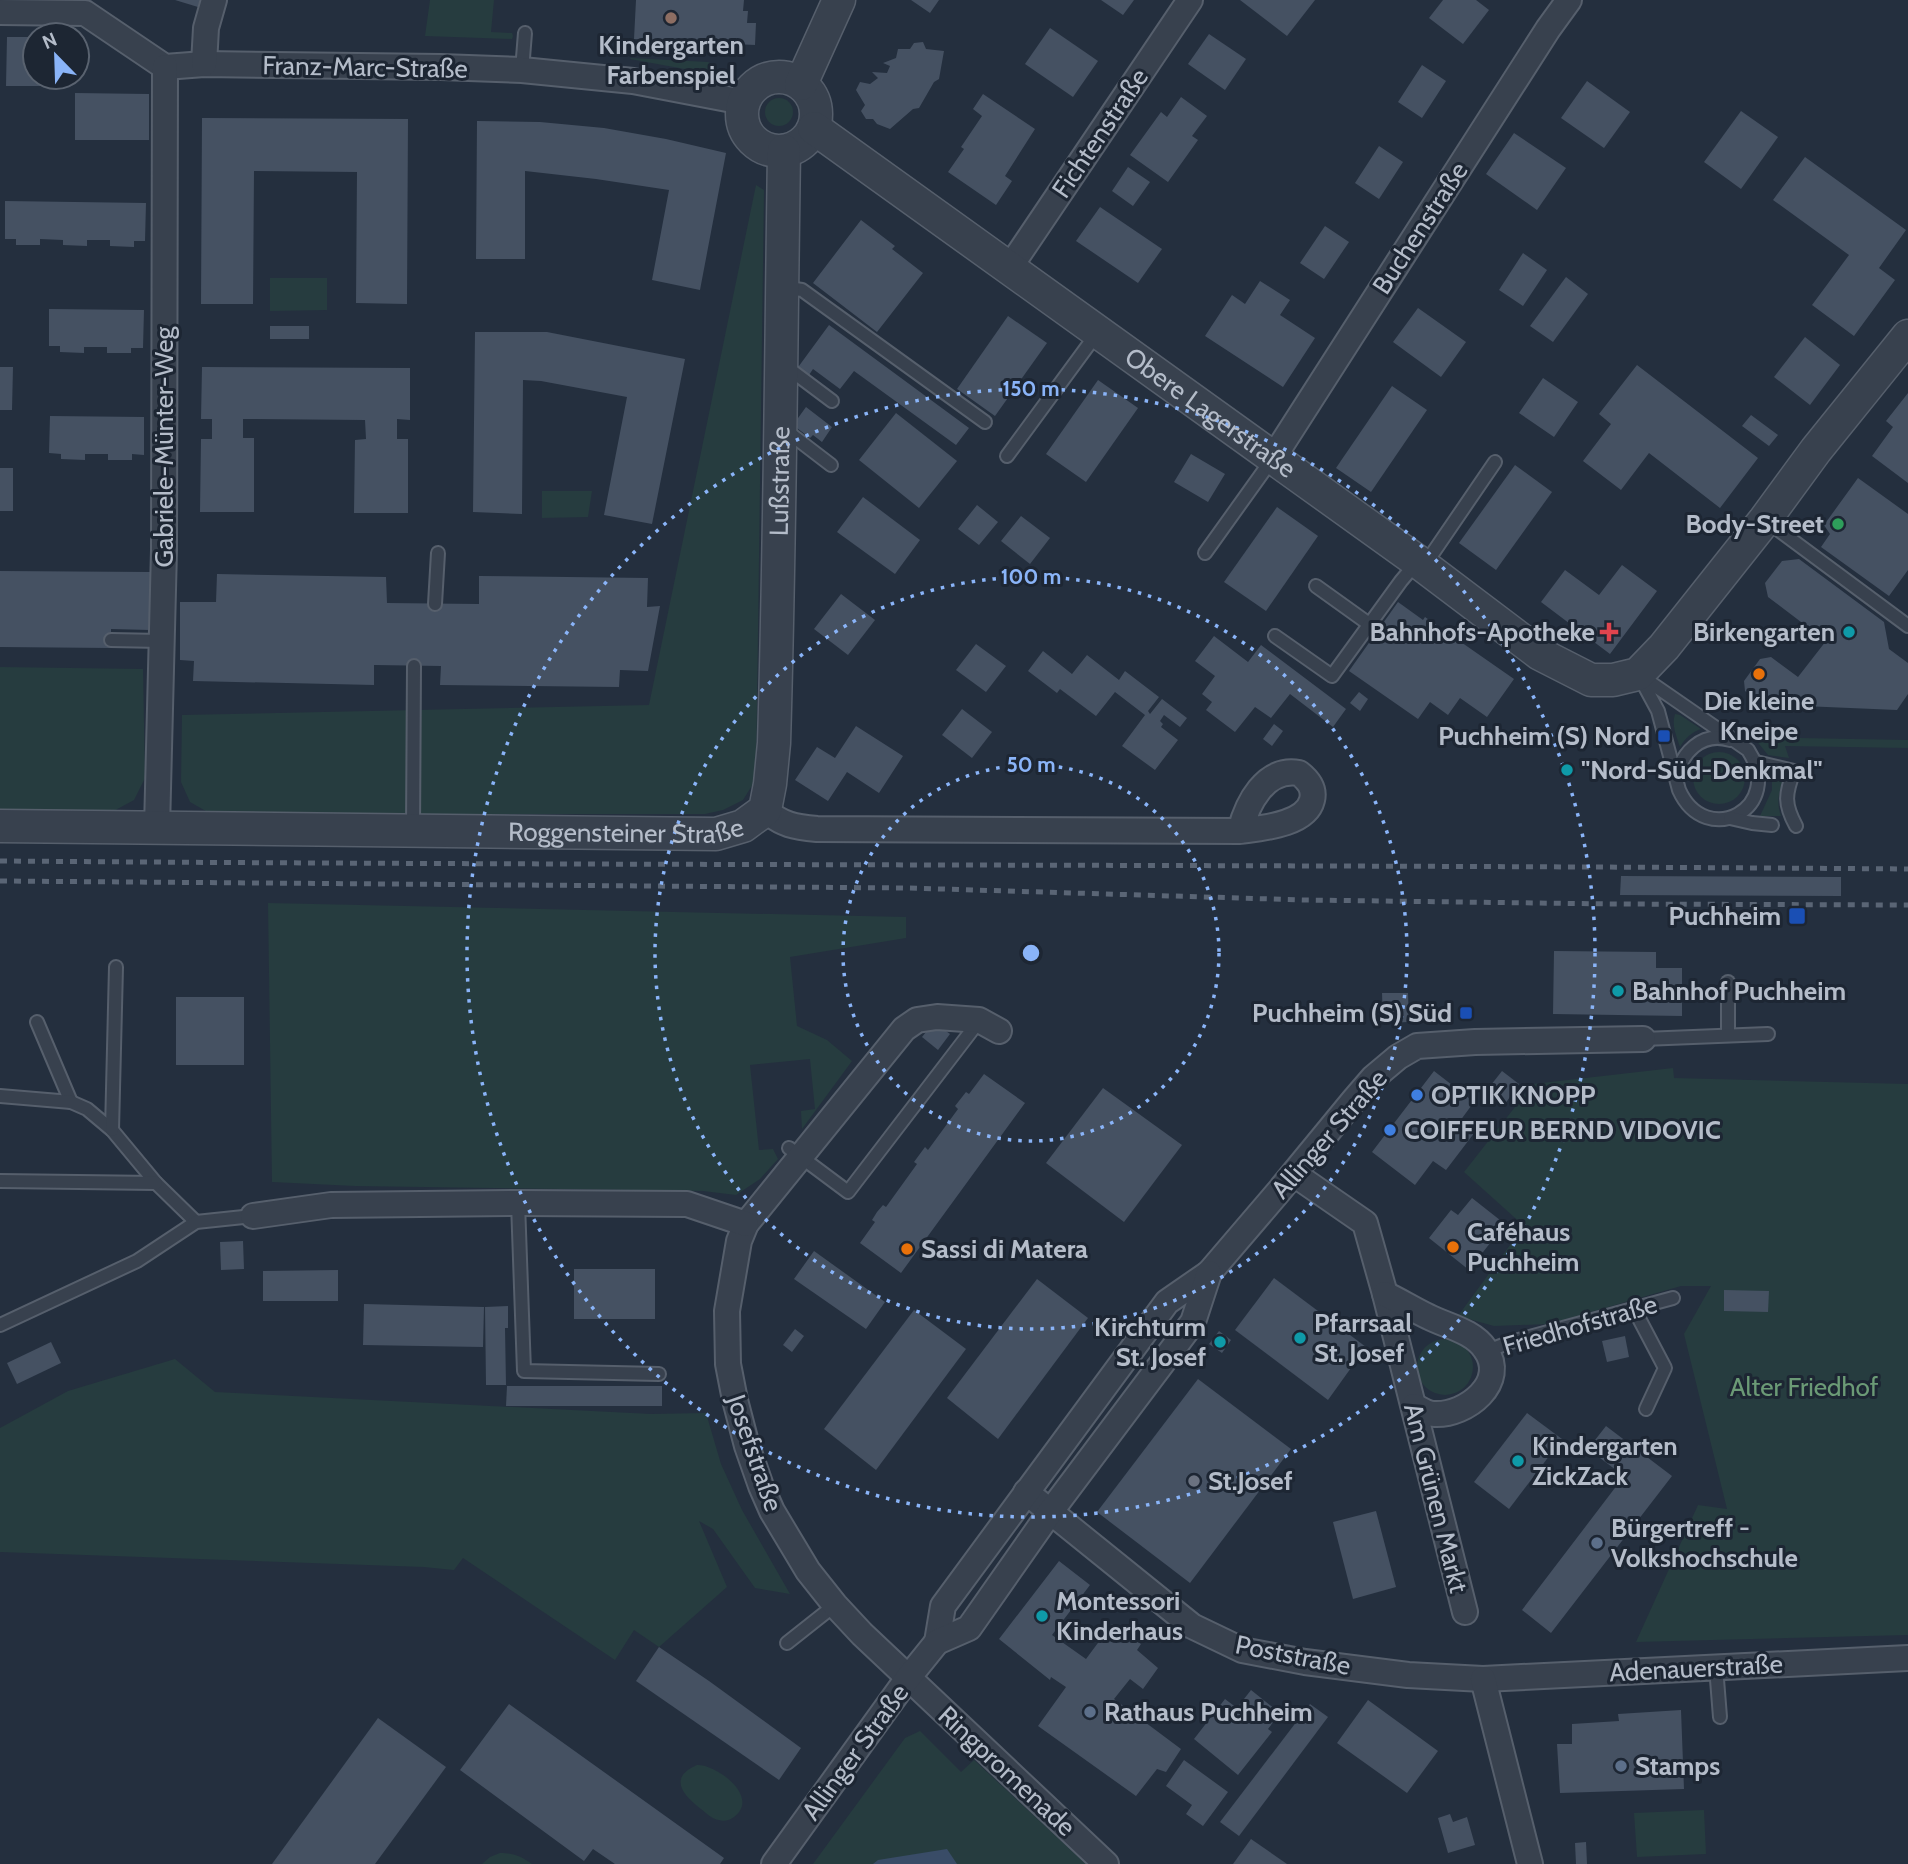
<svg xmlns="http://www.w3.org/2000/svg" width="1908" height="1864" font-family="Cabin,sans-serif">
<rect width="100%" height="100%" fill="#242f3e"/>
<!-- green -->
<g fill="#263c3f">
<polygon points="430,0 494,0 491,32 512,33 513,36 512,39 425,36"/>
<polygon points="631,58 708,62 712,64 708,83 699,81 701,72 630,59"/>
<circle cx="779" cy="112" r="14"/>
<polygon points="756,185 764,190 756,779 743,800 723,810 705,814 211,814 190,802 181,782 182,715 649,705"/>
<polygon points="270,278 327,278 327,310 270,311"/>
<polygon points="542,491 592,491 588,517 542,518"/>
<polygon points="0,667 143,669 145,778 134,800 110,813 0,812"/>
<path d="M 1675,714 L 1680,715 L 1701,729 C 1692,732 1685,738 1680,747 C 1677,737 1671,725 1675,714 Z"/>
<polygon points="1799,738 1908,740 1908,748 1785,746 1789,758 1768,755 1755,739"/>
<circle cx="1719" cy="778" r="26"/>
<path d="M 1772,777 L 1784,778 C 1779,791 1776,802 1781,816 L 1760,816 L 1772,790 Z"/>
<polygon points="268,903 906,917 906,938 790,957 797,1026 827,1040 852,1061 802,1129 801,1111 815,1109 810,1059 750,1065 759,1150 773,1149 778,1159 760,1179 736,1195 703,1191 355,1186 272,1182"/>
<polygon points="1673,1068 1674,1078 1908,1084 1908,1635 1636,1642 1698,1505 1727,1509 1684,1334 1711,1286 1681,1286 1549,1324 1494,1326 1458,1316 1524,1226 1464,1172 1533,1084"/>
<circle cx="1445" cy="1367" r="28"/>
<polygon points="175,1359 215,1392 651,1414 706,1413 721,1464 742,1510 790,1594 755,1588 713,1529 699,1521 727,1587 659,1647 634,1630 615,1660 463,1558 454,1570 424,1567 0,1552 0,1428 68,1391"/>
<polygon points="920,1731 961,1772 974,1760 1086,1864 813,1864 905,1738"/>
<path d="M 697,1765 C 716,1764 761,1797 734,1817 C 730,1820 724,1822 719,1820 C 712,1819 706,1813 701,1809 C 684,1796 667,1778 697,1765 Z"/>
<polygon points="1704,1810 1706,1854 1637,1857 1634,1813"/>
<path d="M 500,1853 C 514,1853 521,1856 532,1864 L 482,1864 L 490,1857 Z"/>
</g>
<!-- water -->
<polygon fill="#394c67" points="947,1849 957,1864 873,1864 878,1860"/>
<!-- building -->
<g fill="#455162">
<polygon points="175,0 200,0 198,7"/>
<polygon points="636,0 744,0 743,11 748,11 747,23 756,23 755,45 634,39"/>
<polygon points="911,0 939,0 930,13"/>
<polygon points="1101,0 1134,0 1123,15"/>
<polygon points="1240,0 1315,0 1287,36"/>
<polygon points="1443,0 1476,0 1489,10 1463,44 1429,18"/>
<polygon points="1050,28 1098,61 1073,97 1025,64"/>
<polygon points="1209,34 1246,59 1225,90 1188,64"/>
<polygon points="7,37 35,37 35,77 53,77 53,86 6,86"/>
<polygon points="923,42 926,49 944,51 939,79 934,82 919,108 913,109 890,129 877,124 873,119 866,119 861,111 865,105 856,90 860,82 870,84 878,78 872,72 887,73 890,66 883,63 896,58 898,49 910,49 914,43"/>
<polygon points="1422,65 1446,81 1422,118 1398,102"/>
<polygon points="1587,81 1630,112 1604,148 1561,118"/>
<polygon points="75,93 149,94 149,140 75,140"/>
<polygon points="983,94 1035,129 1005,176 1012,181 996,205 948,172 964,149 961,147 982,116 973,109"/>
<polygon points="1181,97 1207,116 1192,136 1198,140 1168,182 1130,155 1161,112 1167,117"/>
<polygon points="1741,111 1778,137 1741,189 1704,162"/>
<polygon points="202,118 408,119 407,304 356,303 357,172 254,171 253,304 201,304"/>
<polygon points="477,121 540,122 604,128 666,139 726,153 700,290 652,280 669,190 596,179 525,171 525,259 476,259"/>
<polygon points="1514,133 1566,168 1537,210 1486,174"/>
<polygon points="1379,146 1403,162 1379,199 1355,183"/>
<polygon points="1805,157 1906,230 1879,268 1895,280 1854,336 1812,305 1849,255 1773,200"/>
<polygon points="1128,167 1150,182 1133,206 1112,191"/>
<polygon points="5,201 146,203 145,241 134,241 134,247 110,246 110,240 87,240 87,246 63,245 63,240 40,239 40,245 16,245 16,239 5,239"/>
<polygon points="1100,207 1162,249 1138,283 1076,241"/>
<polygon points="861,220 895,246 892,249 923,273 877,332 813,283"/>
<polygon points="1325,226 1349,242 1324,279 1300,263"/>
<polygon points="1523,253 1547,270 1523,306 1499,290"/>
<polygon points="1566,277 1588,294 1553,342 1530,326"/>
<polygon points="1260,281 1290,300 1280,315 1315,338 1283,387 1205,336 1232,295 1245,304"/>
<polygon points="1418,308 1466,342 1441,377 1393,342"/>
<polygon points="49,309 144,310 143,348 131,348 131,353 107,353 107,347 84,347 84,353 60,352 60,346 49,346"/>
<polygon points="1008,316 1047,343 995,416 957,389"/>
<polygon points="829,325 969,428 956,445 854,371 840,389 813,369 807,378 796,370"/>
<rect x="270" y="326" width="39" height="13"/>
<polygon points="475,332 547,332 685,359 652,524 604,515 627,397 541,381 523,380 522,514 473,512"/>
<polygon points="1805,337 1840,365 1810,405 1774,377"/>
<polygon points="1637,365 1758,458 1720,508 1649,453 1621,490 1583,461 1611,424 1599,414"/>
<polygon points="0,367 13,367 12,410 0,410"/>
<polygon points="202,367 410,368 410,420 397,419 397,439 408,439 408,513 354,513 355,440 366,439 365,420 243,419 243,438 254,438 254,512 200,512 201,439 212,439 212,419 201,419"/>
<polygon points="1543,378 1578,402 1554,437 1519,413"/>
<polygon points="1098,380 1138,408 1086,482 1046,454"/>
<polygon points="1392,386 1427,410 1371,492 1336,468"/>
<polygon points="1908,393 1908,483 1872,456 1893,427 1886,421"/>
<polygon points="806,407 832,427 822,442 813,435 810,438 793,425"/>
<polygon points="896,413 957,461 919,508 859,460"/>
<polygon points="1751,415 1778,435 1769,446 1742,426"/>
<polygon points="50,416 144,417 144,455 132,454 132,460 108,460 108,454 85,454 85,460 61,459 61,454 49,453"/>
<polygon points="1191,454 1225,474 1208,502 1174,482"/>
<polygon points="1515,465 1552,492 1496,570 1459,543"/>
<rect x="0" y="468" width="13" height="43"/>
<polygon points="1858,478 1908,514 1908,570 1889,596 1821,547 1830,534 1824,525"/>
<polygon points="863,497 920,540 895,574 837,532"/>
<polygon points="977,505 998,522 979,545 958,529"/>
<polygon points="1277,507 1318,536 1266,611 1224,582"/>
<polygon points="1021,516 1050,538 1030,564 1001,541"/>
<polygon points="1799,559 1884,622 1889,649 1908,663 1908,694 1897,710 1803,706 1798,703 1765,705 1745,691 1744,681 1760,659 1771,657 1798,677 1826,641 1768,597 1765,583 1782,561"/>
<polygon points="1622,565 1657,591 1610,654 1541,602 1565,570 1599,595"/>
<polygon points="0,571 151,572 150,630 111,629 111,648 0,647"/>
<polygon points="217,574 386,577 387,603 479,604 479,576 648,578 647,607 660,606 648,671 620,670 619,687 440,685 441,666 374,665 374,685 193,681 194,661 180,660 180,602 216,602"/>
<polygon points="841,594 875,620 848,655 814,629"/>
<polygon points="1398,602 1423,620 1425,617 1514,679 1487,717 1460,698 1448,715 1430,702 1418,719 1349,671"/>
<polygon points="1214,636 1248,662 1261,645 1346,709 1333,727 1290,694 1271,718 1255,707 1235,732 1206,710 1212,702 1202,694 1215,676 1195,661"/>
<polygon points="976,644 1006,666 986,692 956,670"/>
<polygon points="1043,651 1072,674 1087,655 1119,680 1125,671 1159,697 1148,711 1150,714 1162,699 1187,718 1180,727 1164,715 1160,721 1163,724 1161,727 1178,740 1155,770 1122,746 1145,715 1115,692 1096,716 1060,689 1057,693 1028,671"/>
<polygon points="1359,692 1368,699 1360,711 1350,703"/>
<polygon points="962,709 992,732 972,758 942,735"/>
<polygon points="1274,724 1283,731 1272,746 1263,739"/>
<polygon points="856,726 903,756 879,793 847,772 828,801 795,780 817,747 835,758"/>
<polygon points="1621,876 1841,877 1841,896 1620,895"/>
<polygon points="1554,951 1656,952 1656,968 1682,968 1682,1016 1553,1014"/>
<polygon points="1382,993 1408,993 1409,1022 1383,1023"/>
<rect x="176" y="997" width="68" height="68"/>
<polygon points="934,1022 950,1034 938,1050 922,1037"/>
<polygon points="1434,1071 1474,1102 1460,1121 1475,1132 1446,1170 1433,1161 1415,1185 1372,1152"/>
<polygon points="1502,1071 1519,1084 1505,1104 1487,1090"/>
<polygon points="984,1074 1025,1103 901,1273 860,1243 875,1222 872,1220 877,1212 883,1205 886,1207 917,1164 914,1162 925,1147 928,1150 958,1109 955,1106 966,1092 969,1094"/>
<polygon points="1103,1088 1182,1145 1124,1222 1046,1163"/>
<polygon points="1472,1198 1505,1224 1469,1270 1429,1238 1451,1210 1458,1215"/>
<polygon points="243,1241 244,1269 221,1270 220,1242"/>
<polygon points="814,1251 885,1302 866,1329 794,1279"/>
<rect x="574" y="1269" width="81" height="50"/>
<polygon points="338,1270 338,1301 263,1301 263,1271"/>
<polygon points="1274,1278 1366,1347 1328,1400 1235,1330"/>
<polygon points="1037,1279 1088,1318 998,1439 947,1398"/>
<polygon points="1724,1290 1769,1291 1768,1312 1724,1311"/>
<polygon points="364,1304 484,1307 483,1347 363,1345"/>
<polygon points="508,1306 508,1328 505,1328 506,1385 486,1385 485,1307"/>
<polygon points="914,1310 966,1349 876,1470 824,1429"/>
<polygon points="795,1329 804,1336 792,1352 783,1345"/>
<polygon points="1219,1331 1231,1340 1222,1353 1209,1344"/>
<polygon points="1625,1336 1629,1357 1607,1362 1602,1341"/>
<polygon points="51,1342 61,1363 17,1384 7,1363"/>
<polygon points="1198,1379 1291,1449 1190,1583 1097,1512"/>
<polygon points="507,1386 662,1386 662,1406 506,1406"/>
<polygon points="1527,1413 1562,1439 1509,1509 1474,1482"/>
<polygon points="1606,1426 1672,1476 1551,1633 1522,1610 1624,1476 1588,1449"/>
<polygon points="1376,1511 1396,1587 1353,1599 1333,1522"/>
<polygon points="1059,1561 1090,1585 1052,1635 1086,1659 1112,1624 1141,1644 1137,1650 1158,1668 1143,1689 1130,1679 1114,1699 1181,1749 1166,1772 1157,1769 1136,1796 1038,1726 1066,1687 1051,1677 1050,1680 999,1639"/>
<polygon points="659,1647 709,1681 801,1748 779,1780 636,1681"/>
<polygon points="1251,1690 1280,1713 1268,1729 1272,1732 1238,1775 1194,1739 1225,1699 1237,1708"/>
<polygon points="1368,1700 1438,1751 1407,1793 1337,1743"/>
<polygon points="509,1704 724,1858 720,1864 615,1864 593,1849 584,1861 460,1770"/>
<polygon points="1310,1704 1328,1717 1239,1836 1220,1822"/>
<polygon points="1681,1710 1684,1789 1560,1793 1557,1744 1572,1744 1572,1724 1619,1721 1618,1714"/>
<polygon points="378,1718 446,1767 375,1864 272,1864"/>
<polygon points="1184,1760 1228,1792 1203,1826 1186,1814 1192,1805 1166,1786"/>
<polygon points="1450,1814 1453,1822 1467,1817 1475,1845 1448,1853 1438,1818"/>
<polygon points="1251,1839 1287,1864 1233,1864"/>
<polygon points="1586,1842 1587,1864 1576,1864 1575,1843"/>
</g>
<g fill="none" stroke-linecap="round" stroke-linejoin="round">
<!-- service casing -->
<g stroke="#565f6c" stroke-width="16">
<g id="service">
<polyline points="522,70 525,33"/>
<polyline points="782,287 802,290 985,422"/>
<polyline points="784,365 832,401"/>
<polyline points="784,429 831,465"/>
<polyline points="1007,456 1098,332"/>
<polyline points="1765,520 1908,626"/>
<polyline points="1205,553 1273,458"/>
<polyline points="1424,566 1495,462"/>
<polyline points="1316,586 1369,624"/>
<polyline points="435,604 438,553"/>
<polyline points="1275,636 1332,676 1401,581 1417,562"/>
<polyline points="111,640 161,641"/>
<path d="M 1638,674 L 1748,750 C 1786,808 1706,850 1679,790 L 1658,711 Z"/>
<path d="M 1756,762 L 1794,771 C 1785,794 1784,804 1796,826"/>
<path d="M 1677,779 C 1680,753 1702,731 1730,740"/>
<polyline points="1730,818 1752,823 1772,825"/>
<polyline points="413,830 414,666"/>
<polyline points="37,1022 71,1102"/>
<polyline points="1728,1034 1728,982"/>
<polyline points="1643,1039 1768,1034"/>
<polyline points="0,1096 71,1102 87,1109 112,1130 156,1183 196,1222"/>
<polyline points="112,1130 116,967"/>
<polyline points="789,1148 848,1192 979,1021"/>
<polyline points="0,1181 156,1183"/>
<polyline points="518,1203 524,1371 659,1374"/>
<polyline points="1634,1309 1665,1368 1646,1409"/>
<polyline points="0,1325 137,1261 196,1222 253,1216"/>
<polyline points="1487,1351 1511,1342 1673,1298"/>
<polyline points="787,1643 835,1605"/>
<polyline points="1716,1667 1720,1717"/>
</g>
</g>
<!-- minor casing -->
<g stroke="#565f6c" stroke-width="28">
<g id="minor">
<polyline points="0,12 85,13 165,67 204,64 441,67 522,70 633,81 743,102"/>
<polyline points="204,64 206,28 214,0"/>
<polyline points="1010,267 1190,0"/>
<polyline points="1273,458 1548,29 1569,0"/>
<path d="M 765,810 C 782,825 795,827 817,829 L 1240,831 C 1261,828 1306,825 1312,800 C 1315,788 1308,780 1299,773 C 1265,767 1247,804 1240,831"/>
<polyline points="157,828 164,550 165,67"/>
<polyline points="999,1031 979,1020 937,1017 917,1020 904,1029 746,1224 739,1241 727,1311 728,1364 735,1400 747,1446 761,1486 772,1511 808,1571 835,1605 862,1634 1106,1864"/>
<polyline points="1294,1174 1365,1223 1385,1294 1465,1612"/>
<polyline points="253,1216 331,1205 518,1203 687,1204 746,1224"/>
<path d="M 1385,1294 C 1400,1301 1414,1310 1429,1317 C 1447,1326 1473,1331 1485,1349 C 1509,1382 1466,1416 1434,1414 C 1427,1414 1420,1409 1414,1406"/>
<polyline points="1026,1492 1192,1626 1242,1650 1305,1662 1408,1675 1483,1679 1908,1658"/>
<polyline points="937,1642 943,1606 1167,1302 1209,1273 1280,1190 1354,1100 1373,1078 1398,1057 1417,1046 1475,1042 1643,1039"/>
<polyline points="1483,1679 1530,1864"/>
<polyline points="774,1864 908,1678 937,1642 969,1628 1051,1511 1193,1322 1209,1273"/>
</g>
</g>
<!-- tertiary casing -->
<g stroke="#565f6c" stroke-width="35">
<g id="tertiary">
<circle cx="779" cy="114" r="37"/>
<polyline points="801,84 839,0"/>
<path id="s1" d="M 814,128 L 1417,561 L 1540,654 L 1591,680 L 1613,680 L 1638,674 L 1664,647 L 1764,521 L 1816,450 L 1908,336"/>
<path id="s2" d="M 0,826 L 716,834 L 743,826 L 765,810 L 770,784 L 774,743 C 780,546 781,348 784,151"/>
</g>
</g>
<!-- service -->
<use href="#service" stroke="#38414e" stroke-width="12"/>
<!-- minor -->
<use href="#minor" stroke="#38414e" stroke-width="24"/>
<!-- tertiary -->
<use href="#tertiary" stroke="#38414e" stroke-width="32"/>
<!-- rail -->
<g stroke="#5a6575" stroke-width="5" stroke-dasharray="7 7" stroke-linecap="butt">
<path d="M 0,861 C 636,866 1272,864 1908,869"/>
<polyline points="0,881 908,888 1305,900 1614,904 1908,905"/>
</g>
</g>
<!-- distance rings -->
<g fill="none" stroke="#8ab4f8" stroke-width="3.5" stroke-dasharray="3.5 7">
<circle cx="1031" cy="953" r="188"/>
<circle cx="1031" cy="953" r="376"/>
<circle cx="1031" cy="953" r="564"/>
</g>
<!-- markers -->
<circle fill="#8d6e63" stroke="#1d2633" stroke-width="2.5" cx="671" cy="18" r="7"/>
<circle fill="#2e9e5b" stroke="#1d2633" stroke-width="2.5" cx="1838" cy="524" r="7"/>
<path fill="#e0444e" stroke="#1d2633" stroke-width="2.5" d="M1605.5 621.5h7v7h7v7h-7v7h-7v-7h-7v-7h7z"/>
<g fill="#0f9aa8" stroke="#1d2633" stroke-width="2.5">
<circle cx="1849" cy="632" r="7"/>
<circle cx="1567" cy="770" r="7"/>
<circle cx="1618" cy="991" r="7"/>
<circle cx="1300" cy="1338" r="7"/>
<circle cx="1220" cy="1342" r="7"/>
<circle cx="1518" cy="1461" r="7"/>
<circle cx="1042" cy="1616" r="7"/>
</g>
<g fill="#e8710a" stroke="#1d2633" stroke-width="2.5">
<circle cx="1759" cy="674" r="7"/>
<circle cx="1453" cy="1247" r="7"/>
<circle cx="907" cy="1249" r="7"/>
</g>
<g fill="#1a4fb4" stroke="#1d2633" stroke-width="2.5">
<rect x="1657" y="729" width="14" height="14" rx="3.5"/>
<rect x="1788" y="907" width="18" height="18" rx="3.5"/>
<rect x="1459" y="1006" width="14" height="14" rx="3.5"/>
</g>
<g fill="#3f7fe0" stroke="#1d2633" stroke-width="2.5">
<circle cx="1417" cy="1095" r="7"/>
<circle cx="1390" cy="1130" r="7"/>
</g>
<circle fill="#6b7280" stroke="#1d2633" stroke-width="2.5" cx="1194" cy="1481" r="7"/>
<g fill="#5c6f8a" stroke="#1d2633" stroke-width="2.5">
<circle cx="1597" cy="1543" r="7"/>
<circle cx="1090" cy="1712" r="7"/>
<circle cx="1621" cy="1766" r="7"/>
</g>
<g text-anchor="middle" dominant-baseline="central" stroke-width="6" stroke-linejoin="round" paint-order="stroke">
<!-- poi labels -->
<g font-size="26" font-weight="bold" fill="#b4bcc9" stroke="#1d2633" text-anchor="start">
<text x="671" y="45" text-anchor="middle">Kindergarten<tspan x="671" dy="30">Farbenspiel</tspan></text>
<text x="1824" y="524" text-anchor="end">Body-Street</text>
<text x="1595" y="632" text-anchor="end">Bahnhofs-Apotheke</text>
<text x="1835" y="632" text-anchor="end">Birkengarten</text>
<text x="1759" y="701" text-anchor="middle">Die kleine<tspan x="1759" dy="30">Kneipe</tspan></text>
<text x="1650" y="736" text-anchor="end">Puchheim (S) Nord</text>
<text x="1581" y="770">"Nord-Süd-Denkmal"</text>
<text x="1781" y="916" text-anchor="end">Puchheim</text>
<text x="1632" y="991">Bahnhof Puchheim</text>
<text x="1452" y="1013" text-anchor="end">Puchheim (S) Süd</text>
<text x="1431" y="1095">OPTIK KNOPP</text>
<text x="1404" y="1130">COIFFEUR BERND VIDOVIC</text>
<text x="1467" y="1232">Caféhaus<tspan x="1467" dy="30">Puchheim</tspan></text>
<text x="921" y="1249">Sassi di Matera</text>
<text x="1314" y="1323">Pfarrsaal<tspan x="1314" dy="30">St. Josef</tspan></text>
<text x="1206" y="1327" text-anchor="end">Kirchturm<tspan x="1206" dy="30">St. Josef</tspan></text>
<text x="1532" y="1446">Kindergarten<tspan x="1532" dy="30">ZickZack</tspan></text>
<text x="1208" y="1481">St.Josef</text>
<text x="1611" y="1528">Bürgertreff -<tspan x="1611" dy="30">Volkshochschule</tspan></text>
<text x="1056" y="1601">Montessori<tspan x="1056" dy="30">Kinderhaus</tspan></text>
<text x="1104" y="1712">Rathaus Puchheim</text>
<text x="1635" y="1766">Stamps</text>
</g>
<!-- street labels -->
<g font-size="26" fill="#b4bcc9" stroke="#1d2633">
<text transform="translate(365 67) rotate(1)">Franz-Marc-Straße</text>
<text transform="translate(1100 133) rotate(-56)">Fichtenstraße</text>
<text transform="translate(1420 228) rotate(-57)">Buchenstraße</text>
<text stroke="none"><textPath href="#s1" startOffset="488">Obere Lagerstraße</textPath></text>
<text transform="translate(164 447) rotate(-90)">Gabriele-Münter-Weg</text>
<text stroke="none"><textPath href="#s2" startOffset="1101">Lußstraße</textPath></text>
<text stroke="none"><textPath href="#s2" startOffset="626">Roggensteiner Straße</textPath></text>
<text transform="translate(1329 1134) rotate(-49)">Allinger Straße</text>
<text transform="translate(1580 1325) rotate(-16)">Friedhofstraße</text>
<text transform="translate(755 1453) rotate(71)">Josefstraße</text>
<text transform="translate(1436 1498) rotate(76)">Am Grünen Markt</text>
<text transform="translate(1293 1655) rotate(11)">Poststraße</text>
<text transform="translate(1696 1668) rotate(-3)">Adenauerstraße</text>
<text transform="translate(855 1752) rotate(-54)">Allinger Straße</text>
<text transform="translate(1007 1771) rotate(43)">Ringpromenade</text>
</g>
<!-- park labels -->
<g font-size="26" fill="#6b9a76" stroke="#1d2633">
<text x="1804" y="1387">Alter Friedhof</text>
</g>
</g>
<circle cx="1031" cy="953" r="10" fill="#8ab4f8" stroke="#1d2633" stroke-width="3.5"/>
<g font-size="21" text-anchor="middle" font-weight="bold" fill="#8ab4f8" stroke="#1d2633" stroke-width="6" stroke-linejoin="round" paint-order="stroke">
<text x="1031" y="396">150 m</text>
<text x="1031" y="584">100 m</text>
<text x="1031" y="772">50 m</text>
</g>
<!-- north arrow -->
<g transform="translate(56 56) rotate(337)"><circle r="33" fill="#1d2633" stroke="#59626f" stroke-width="2"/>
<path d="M0-5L12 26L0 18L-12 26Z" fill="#8ab4f8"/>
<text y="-10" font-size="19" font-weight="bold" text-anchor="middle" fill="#b4bcc9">N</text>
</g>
</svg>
